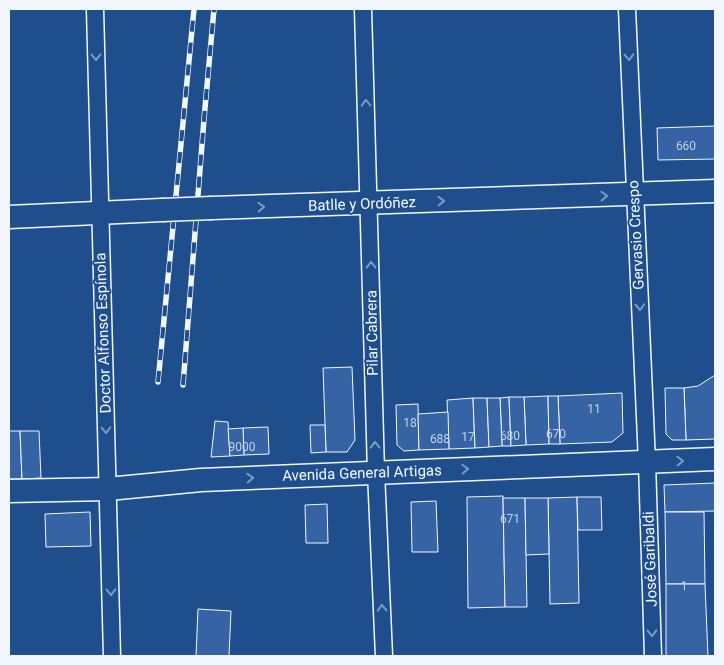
<svg xmlns="http://www.w3.org/2000/svg" width="724" height="665" font-family="Roboto,sans-serif">
<rect width="100%" height="100%" fill="#1f4e8c"/>
<!-- building -->
<g fill="#3563a3" stroke="#f2f6ff">
<polygon points="715,126 715,159 658,160 657,128"/>
<polygon points="352,367 355,440 347,452 326,452 323,368"/>
<polygon points="715,375 715,439 686,440 684,388 698,386"/>
<polygon points="665,388 684,388 686,440 672,440 666,434"/>
<polygon points="622,393 623,433 612,442 560,444 558,396"/>
<polygon points="548,396 549,444 526,445 524,397"/>
<polygon points="548,396 558,396 560,444 549,444"/>
<polygon points="509,397 511,446 502,446 500,398"/>
<polygon points="509,397 524,397 526,445 511,446"/>
<polygon points="473,398 475,448 449,449 447,400"/>
<polygon points="473,398 487,398 489,447 475,448"/>
<polygon points="487,398 500,398 502,446 489,447"/>
<polygon points="418,404 419,450 404,451 397,445 396,405"/>
<polygon points="448,412 449,449 419,450 418,414"/>
<polygon points="215,421 228,422 230,456 211,457"/>
<polygon points="310,425 325,425 326,452 311,453"/>
<polygon points="268,427 269,454 244,455 243,428"/>
<polygon points="243,428 244,455 230,456 228,429"/>
<polygon points="9,431 20,431 22,479 9,479"/>
<polygon points="20,431 39,431 41,478 22,479"/>
<polygon points="715,483 715,511 665,512 664,485"/>
<polygon points="503,496 505,607 468,608 467,497"/>
<polygon points="577,497 579,603 550,604 548,498"/>
<polygon points="577,497 601,497 602,530 578,530"/>
<polygon points="503,498 525,498 527,607 505,607"/>
<polygon points="525,498 548,498 549,554 526,555"/>
<polygon points="436,501 438,552 412,552 411,502"/>
<polygon points="327,504 328,543 306,543 305,505"/>
<polygon points="90,512 91,546 46,547 45,514"/>
<polygon points="665,512 704,512 705,584 666,584"/>
<polygon points="666,584 705,584 708,656 666,656"/>
<polygon points="198,609 231,611 229,656 196,656"/>
</g>
<g fill="none" stroke-linecap="round" stroke-linejoin="round">
<!-- street casing -->
<g stroke="#f2f6ff" stroke-width="19">
<g id="street">
<path d="M 95,9 C 99,225 108,440 112,656"/>
<polyline points="363,9 376,472 384,656"/>
<polyline points="627,9 647,462 653,656"/>
</g>
</g>
<!-- secondary casing -->
<g stroke="#f2f6ff" stroke-width="25">
<g id="secondary">
<polyline points="212,208 715,191"/>
<polyline points="9,217 162,210"/>
<polyline points="9,491 108,489 201,480 715,459"/>
</g>
</g>
<!-- street -->
<use href="#street" stroke="#1f4e8c" stroke-width="16"/>
<!-- secondary -->
<use href="#secondary" stroke="#1f4e8c" stroke-width="22"/>
<!-- rail casing -->
<g stroke="#f2f6ff" stroke-width="5.5">
<g id="rail">
<polyline points="158,382 194,9"/>
<polyline points="183,385 204,119 214,9"/>
</g>
</g>
<!-- rail -->
<use href="#rail" stroke="#1f4e8c" stroke-width="4" stroke-dasharray="11" stroke-linecap="butt"/>
<!-- secondary-bridge casing -->
<g stroke="#f2f6ff" stroke-width="25" stroke-linecap="butt">
<polyline id="secondary-bridge" points="162,210 212,208"/>
</g>
<!-- secondary-bridge -->
<use href="#secondary-bridge" stroke="#1f4e8c" stroke-width="22"/>
</g>
<!-- one-way arrows -->
<defs><path id="oneway-chevron" d="M-2-3.5L2.5 0L-2 3.5" fill="none" stroke-width="1.6" stroke-linecap="round" stroke-linejoin="round" transform="scale(1.25)"/></defs>
<g stroke="#7e9ac0">
<use href="#oneway-chevron" transform="translate(96 57) rotate(89)"/>
<use href="#oneway-chevron" transform="translate(629 57) rotate(88)"/>
<use href="#oneway-chevron" transform="translate(366 103) rotate(-92)"/>
<use href="#oneway-chevron" transform="translate(604 196) rotate(-2)"/>
<use href="#oneway-chevron" transform="translate(441 201) rotate(-2)"/>
<use href="#oneway-chevron" transform="translate(261 207) rotate(-2)"/>
<use href="#oneway-chevron" transform="translate(371 265) rotate(-91)"/>
<use href="#oneway-chevron" transform="translate(640 307) rotate(87)"/>
<use href="#oneway-chevron" transform="translate(106 430) rotate(88)"/>
<use href="#oneway-chevron" transform="translate(375 445) rotate(-91)"/>
<use href="#oneway-chevron" transform="translate(680 461) rotate(-2)"/>
<use href="#oneway-chevron" transform="translate(465 469) rotate(-2)"/>
<use href="#oneway-chevron" transform="translate(250 478) rotate(-2)"/>
<use href="#oneway-chevron" transform="translate(111 592) rotate(89)"/>
<use href="#oneway-chevron" transform="translate(382 608) rotate(-93)"/>
<use href="#oneway-chevron" transform="translate(652 633) rotate(88)"/>
</g>
<g text-anchor="middle" dominant-baseline="central" stroke-width="4" stroke-linejoin="round" paint-order="stroke">
<!-- number labels -->
<g font-size="12" fill="#c3d1e8">
<text x="686" y="146">660</text>
<text x="594" y="409">11</text>
<text x="410" y="423">18</text>
<text x="556" y="434">670</text>
<text x="510" y="436">680</text>
<text x="468" y="437">17</text>
<text x="440" y="439">688</text>
<text x="242" y="447">9000</text>
<text x="510" y="519">671</text>
<text x="684" y="586">1</text>
</g>
<!-- street labels -->
<g font-size="15" fill="#f2f6ff" stroke="#1f4e8c">
<text transform="translate(362 204) rotate(-2)">Batlle y Ordóñez</text>
<text transform="translate(636 235) rotate(-93)">Gervasio Crespo</text>
<text transform="translate(103 333) rotate(-92)">Doctor Alfonso Espínola</text>
<text transform="translate(372 333) rotate(-91)">Pilar Cabrera</text>
<text transform="translate(362 473) rotate(-2)">Avenida General Artigas</text>
<text transform="translate(650 559) rotate(-92)">José Garibaldi</text>
</g>
</g>
<!-- border -->
<rect width="724" height="665" fill="none" stroke="#f2f6ff" stroke-width="20"/>
</svg>
